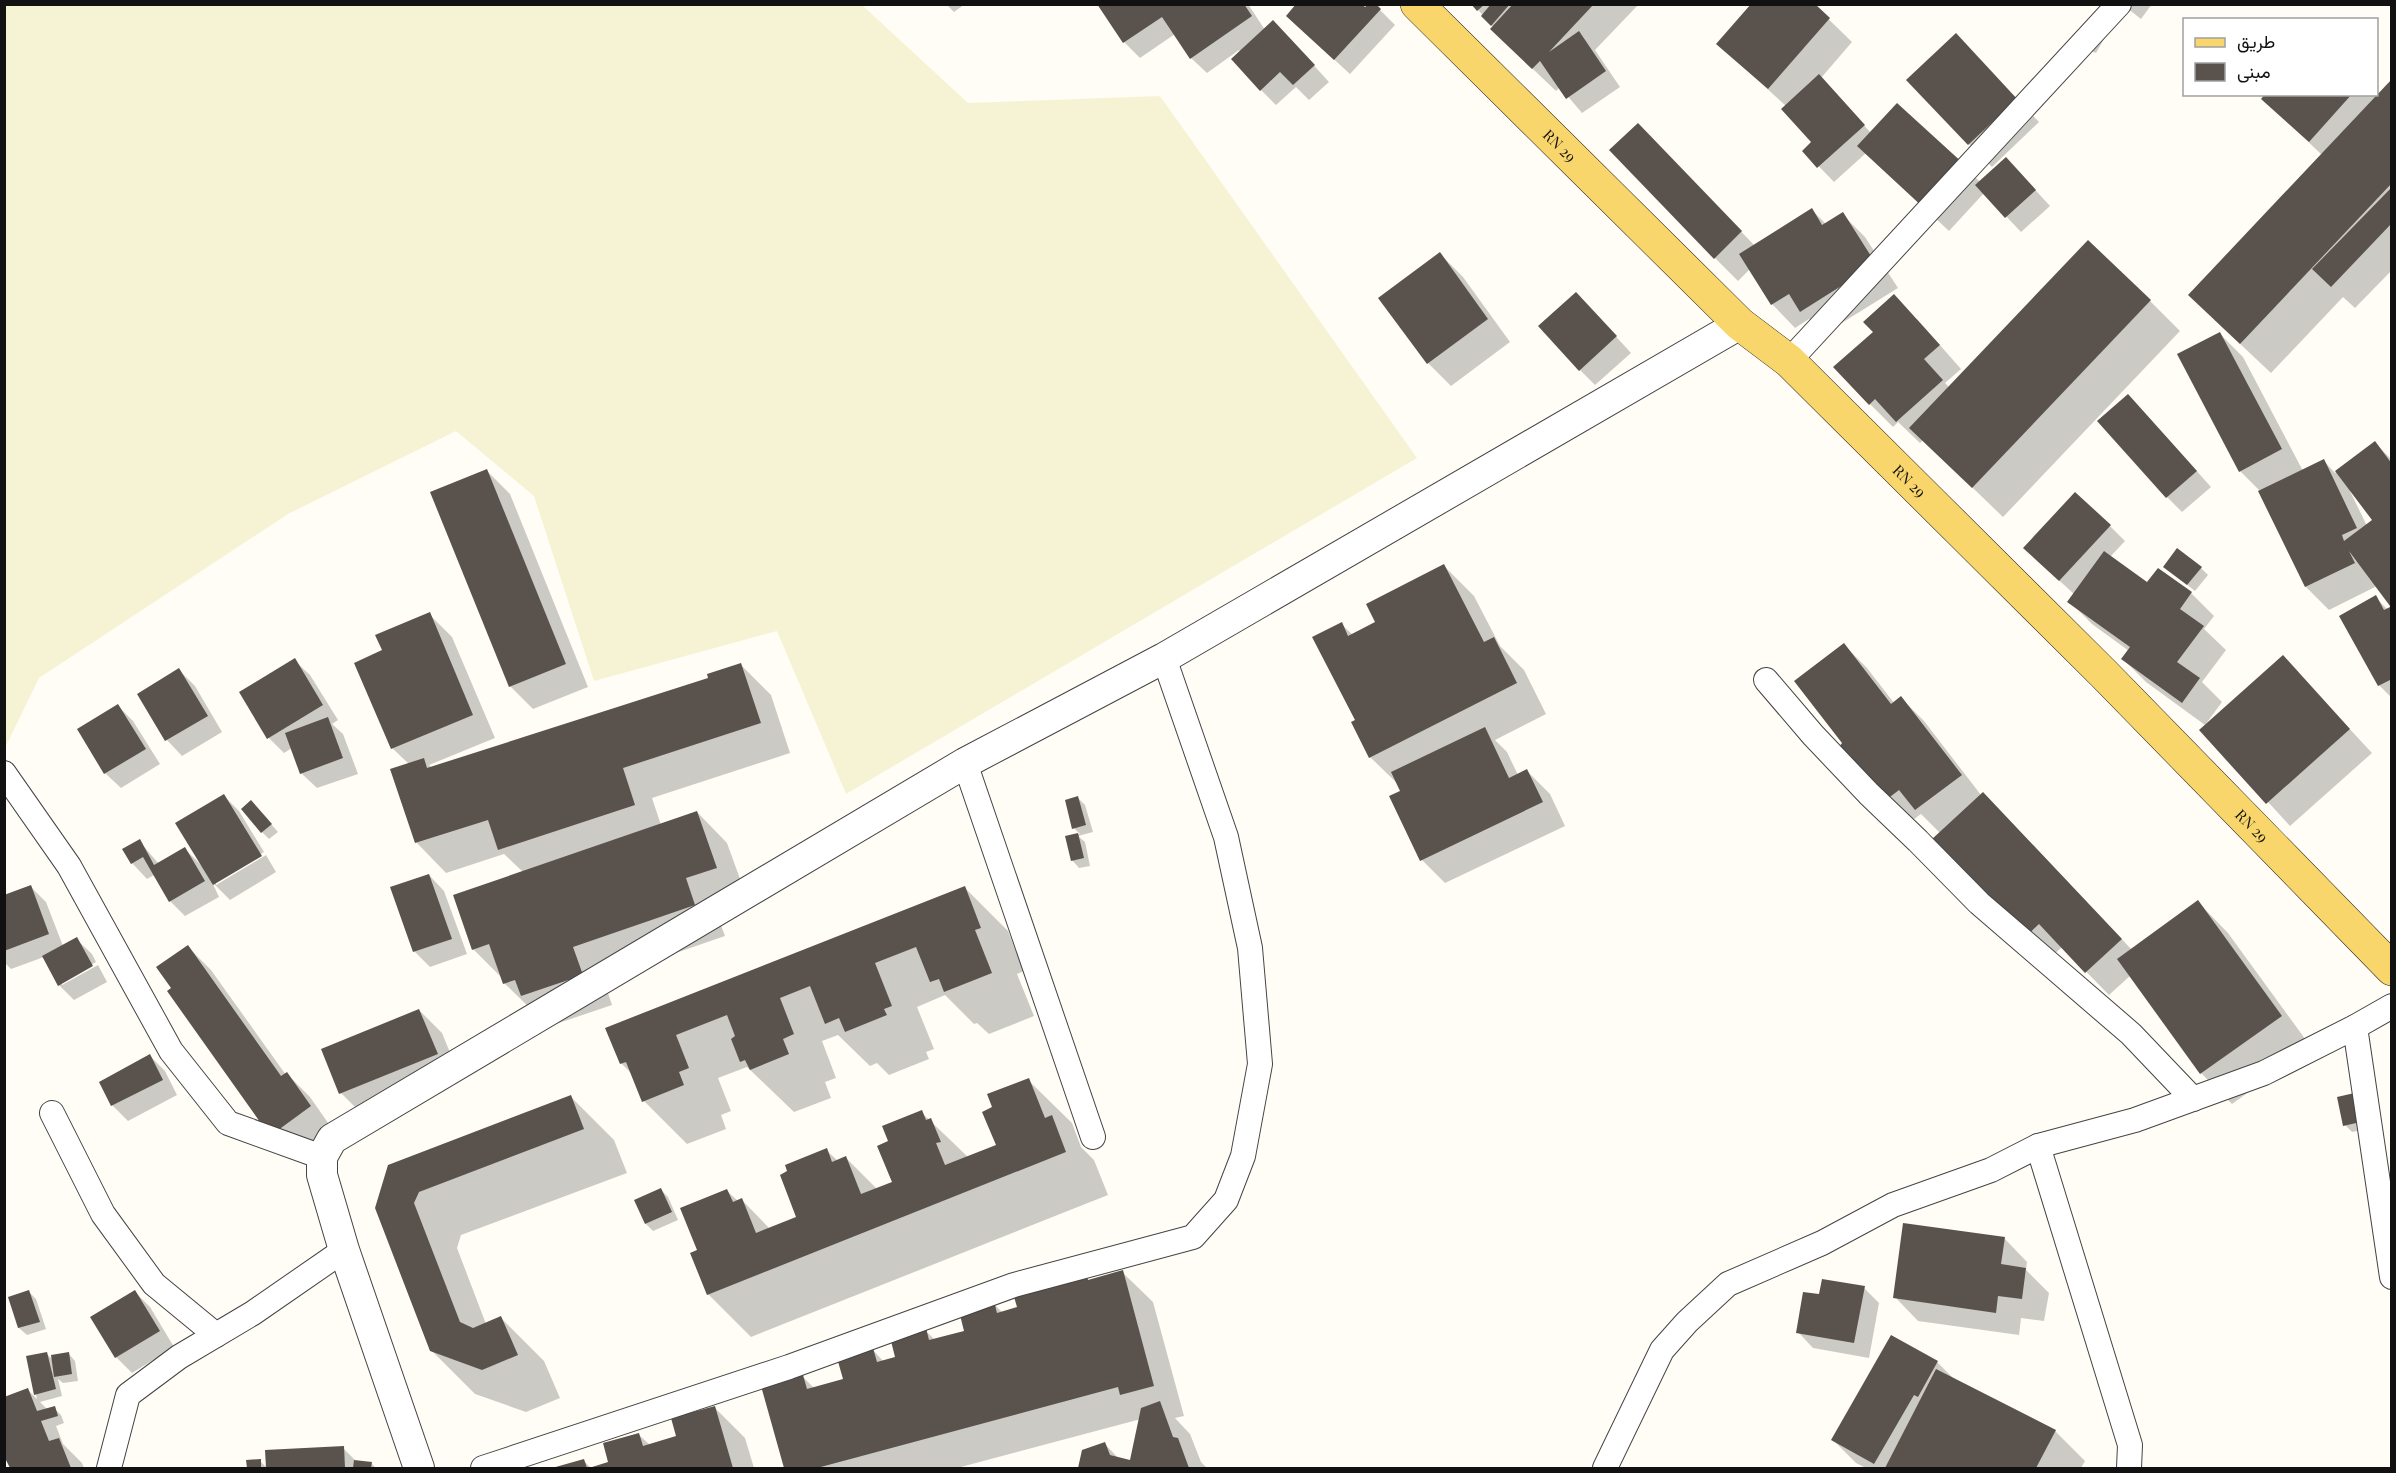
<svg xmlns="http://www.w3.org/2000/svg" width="2396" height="1473" font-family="'Playfair Display',Vazirmatn,serif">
<rect width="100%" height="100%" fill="#fffdf5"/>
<!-- farmland -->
<polygon fill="#f6f3d4" points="5,4 862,5 968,103 1160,96 1417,458 846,794 777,631 594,681 534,496 456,431 288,514 39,678 5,748"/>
<!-- shadow -->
<g fill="#0003" fill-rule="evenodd">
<polygon points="946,4 965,4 954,12"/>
<polygon points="1098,4 1248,4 1265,30 1289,38 1329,82 1309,100 1296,87 1276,105 1261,90 1239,50 1207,73 1191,58 1175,34 1140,58 1124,42"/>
<polygon points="1374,4 1395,25 1350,74 1303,31"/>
<polygon points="1473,4 1639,4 1595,50 1620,87 1582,113 1560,87 1556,91 1515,52"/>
<polygon points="1813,4 1852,42 1821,78 1871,133 1964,166 1980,182 2021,174 2050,206 2021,232 1984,193 1949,231 1866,153 1834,182 1804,151 1814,142 1786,106 1718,44"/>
<polygon points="2122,4 2152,4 2141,19"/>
<polygon points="2085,23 2097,30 2105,37 2096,53 2083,47 2076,39"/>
<polygon points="1979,58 2039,122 1992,167 1969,144"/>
<polygon points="2392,81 2392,270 2355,308 2343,297 2271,373 2220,325 2322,155 2263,99 2267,94 2378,96"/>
<polygon points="1661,148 1755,246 1812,210 1826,224 1842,214 1865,237 1898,288 1824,334 1809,319 1795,328 1772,304 1750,269 1738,281 1715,258"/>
<polygon points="1440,254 1463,277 1510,342 1451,386 1428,363"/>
<polygon points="2150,301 2180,331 2003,517 1923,440 1920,443 1898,422 1893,427 1870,404 1917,319 1961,369 1945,383 1950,388"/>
<polygon points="1591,309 1631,353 1595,385 1580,370"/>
<path d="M 2220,334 L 2243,357 L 2303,471 L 2324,461 L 2335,473 L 2375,443 L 2392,460 L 2392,605 L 2377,586 L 2329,610 L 2306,587 L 2261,492 L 2240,471 ZM 2351,490 L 2374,521 L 2367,526 L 2350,491 Z"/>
<polygon points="2143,411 2211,487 2182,512 2167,497"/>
<polygon points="487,471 510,494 588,687 533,709 510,686"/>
<polygon points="2110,526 2125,541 2110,557 2147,584 2191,593 2214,616 2204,629 2226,650 2202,682 2222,702 2205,725 2146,682 2123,659 2129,651 2092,624 2069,601 2074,594 2040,563"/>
<polygon points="1444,566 1474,596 1500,646 1524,670 1546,714 1495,740 1507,752 1518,775 1527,771 1550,794 1565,826 1445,883 1422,860 1400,786 1370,757 1357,721 1341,624 1353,635 1377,623"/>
<polygon points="2165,567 2201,568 2208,575 2195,591"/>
<polygon points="2375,597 2388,610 2392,608 2392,698 2379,685"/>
<polygon points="429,614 452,637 495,738 429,765 432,768 710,679 741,665 771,695 790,753 652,798 661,825 697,812 727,843 747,898 715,909 725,936 603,978 612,1005 553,1025 535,1013 504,983 503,979 473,949 523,872 504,854 446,873 416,842 409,764 392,748 384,651"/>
<polygon points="1844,645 1867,668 1894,703 1901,698 1924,721 1981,795 2006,817 2132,950 2198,902 2228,933 2311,1047 2232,1104 2201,1073 2131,975 2109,995 2062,947 2047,961 1940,833 1921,814 1906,825 1844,744"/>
<polygon points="2283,657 2372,753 2290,826 2202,730"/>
<polygon points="294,660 310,675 338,720 332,724 343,734 358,774 317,788 301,773 292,748 284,753 269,738"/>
<polygon points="179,670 195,686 222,732 182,756 167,740 139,695"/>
<polygon points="118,706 133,721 160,764 121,788 105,773"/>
<polygon points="224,796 239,811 264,852 216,882 216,885 266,855 276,872 230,900 212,882 219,897 185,916 170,901 154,875 147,879 132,863 139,841 159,864 185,849 202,866"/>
<polygon points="1078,798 1085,805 1093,832 1078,836 1085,842 1090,866 1079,868 1072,860 1067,837 1080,834 1074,828"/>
<polygon points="258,809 278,832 269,839 262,832"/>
<polygon points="429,875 444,891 467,954 430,967 415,952 392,888"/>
<polygon points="31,887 46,902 63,946 76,939 92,954 96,962 62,981 62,985 98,965 107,982 74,1000 59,985 44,957 11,969 4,962 4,897"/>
<polygon points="965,888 1008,931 1024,971 1017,974 1034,1016 989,1034 977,1023 974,1024 945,995 917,1007 934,1049 926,1052 929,1059 889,1075 877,1063 870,1066 838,1035 822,1041 836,1078 825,1082 831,1098 794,1112 747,1067 718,1078 731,1111 721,1115 726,1129 687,1144 644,1101 634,1076 621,1063 607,1028"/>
<polygon points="188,947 211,970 286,1075 287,1074 310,1097 333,1130 294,1158 173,989"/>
<polygon points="419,1010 442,1033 460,1077 364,1116 341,1093 323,1049"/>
<polygon points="150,1056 165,1071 177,1095 128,1121 112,1105 101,1082"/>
<polygon points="1028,1080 1072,1123 1081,1147 1094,1160 1108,1195 751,1337 708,1294 699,1251 727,1191 738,1201 742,1200 770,1229 798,1217 826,1150 838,1161 846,1158 877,1189 894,1183 890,1142 921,1112 968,1157 998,1145 994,1108"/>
<polygon points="571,1097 614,1140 627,1173 461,1235 457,1248 486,1324 501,1318 544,1361 560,1398 526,1412 475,1394 431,1350 376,1208"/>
<polygon points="2339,1098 2371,1128 2352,1132 2345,1125"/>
<polygon points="661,1190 668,1197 678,1220 653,1231 646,1224"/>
<polygon points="2004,1238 2027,1262 2026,1270 2049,1293 2044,1321 2021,1318 2019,1335 1918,1321 1895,1297"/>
<polygon points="1122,1272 1153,1302 1184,1416 1175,1418 1190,1434 1201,1462 1207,1468 1080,1468 1083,1451 1105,1444 1119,1459 1131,1462 1141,1419 957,1468 785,1468 763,1387 803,1377 814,1388 845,1380 873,1350 884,1362 897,1358 925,1330 935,1340 965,1332 993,1303 1003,1313 1018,1309 1087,1278 1089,1281"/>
<polygon points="1864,1288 1879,1303 1869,1358 1813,1348 1798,1332 1821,1296"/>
<polygon points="29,1292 36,1299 46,1329 27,1335 19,1328 9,1298"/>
<polygon points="135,1292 150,1307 174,1347 132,1373 116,1357 92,1318"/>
<polygon points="1892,1337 1937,1362 1956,1381 2055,1431 2085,1461 2081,1468 1866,1468 1856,1463 1833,1440"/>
<polygon points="46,1353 53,1360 68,1353 75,1361 78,1381 63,1383 58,1379 62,1396 40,1402 48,1410 54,1408 61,1415 64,1423 56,1426 63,1444 82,1463 84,1468 11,1468 4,1452 28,1390 37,1399 28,1357"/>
<polygon points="714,1407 745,1438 754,1468 593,1468 610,1463 639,1435 650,1445 678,1437"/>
<polygon points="343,1448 357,1462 371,1463 376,1468 248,1468 248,1461 260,1461 267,1468"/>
<polygon points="583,1460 591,1468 555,1468"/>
</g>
<!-- building -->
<g fill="#5a524d">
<polygon points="1097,4 1244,4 1252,16 1190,59 1162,17 1123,43"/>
<polygon points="1296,4 1362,4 1365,7 1368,4 1376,4 1381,9 1334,60 1286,16"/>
<polygon points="1471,4 1485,4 1477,11"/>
<polygon points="1491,4 1510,4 1491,26 1481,16"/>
<polygon points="1513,4 1594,4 1549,52 1579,31 1606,71 1566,99 1540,61 1532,69 1490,29"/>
<polygon points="1751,4 1815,4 1830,18 1768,89 1716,44"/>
<polygon points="1273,20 1315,65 1293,85 1280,72 1260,91 1231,59"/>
<polygon points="1956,33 2017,99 1968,145 1906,80"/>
<polygon points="1819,74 1865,125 1817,168 1802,151 1811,142 1781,109"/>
<polygon points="2392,79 2392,183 2240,344 2188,295"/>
<polygon points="2265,94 2352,94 2309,142 2261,99"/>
<polygon points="1897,103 1965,165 1925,209 1857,146"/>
<polygon points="1638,123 1742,231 1714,259 1609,150"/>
<polygon points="2006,157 2036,190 2005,218 1975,185"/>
<polygon points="2392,187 2392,223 2331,287 2312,269"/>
<polygon points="1812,208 1822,225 1843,212 1876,264 1800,312 1789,294 1771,305 1739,254"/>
<polygon points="2088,240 2151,300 1972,488 1909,428"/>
<polygon points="1440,252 1488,319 1427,364 1378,298"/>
<polygon points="1576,292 1617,336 1579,371 1538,326"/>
<polygon points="1894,294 1940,345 1924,359 1943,380 1896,422 1875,399 1869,405 1833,367 1873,332 1863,322"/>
<polygon points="2220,332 2282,449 2239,472 2177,354"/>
<polygon points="2128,394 2197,471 2166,498 2097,421"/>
<polygon points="2375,441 2392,464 2390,606 2349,551 2355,563 2305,587 2258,491 2324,459 2357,528 2342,535 2344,541 2372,520 2335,471"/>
<polygon points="487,469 566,664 509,687 430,492"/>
<polygon points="2075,492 2111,525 2059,581 2023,548"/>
<polygon points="2177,548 2202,567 2187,585 2163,567"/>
<polygon points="2104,551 2147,582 2158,568 2192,592 2180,609 2204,626 2177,662 2200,678 2182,703 2121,659 2130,647 2067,602"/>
<polygon points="1444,564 1484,642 1494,637 1517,683 1369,758 1351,722 1355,720 1312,637 1342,622 1348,636 1375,622 1366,604"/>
<polygon points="2376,595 2384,610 2392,606 2392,679 2378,686 2339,616"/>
<polygon points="430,612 473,715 391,749 354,663 382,650 375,635"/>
<polygon points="1844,643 1891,704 1901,696 1962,775 1915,810 1899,790 1882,803 1839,747 1842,743 1794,681"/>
<polygon points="2283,655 2350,729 2266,804 2199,730"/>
<polygon points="295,658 323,705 267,739 239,692"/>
<polygon points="741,663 761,723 623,768 635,805 498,850 488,820 415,843 390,769 424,758 427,768 708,678 707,674"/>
<polygon points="179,668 208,716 165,741 137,694"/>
<polygon points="118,704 146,749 104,774 77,729"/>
<polygon points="328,717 343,758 300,774 285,733"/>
<polygon points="1485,727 1509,778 1527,769 1543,802 1420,861 1389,796 1400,791 1391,772"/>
<polygon points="1983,792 2122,939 2085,973 2039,924 2023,939 1931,840"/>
<polygon points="224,794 262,856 213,885 175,823"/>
<polygon points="1078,796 1086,825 1072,829 1065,800"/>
<polygon points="251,800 272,824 261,833 241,809"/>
<polygon points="697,811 717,868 686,878 695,905 573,947 583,975 521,996 515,980 503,984 489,944 472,950 453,895"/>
<polygon points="1078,833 1084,858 1071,861 1065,836"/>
<polygon points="140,839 154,865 185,847 205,881 169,902 143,857 131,864 122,849"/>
<polygon points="429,874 452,939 413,952 390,887"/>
<polygon points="31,885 49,934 4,951 4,895"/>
<polygon points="965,886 981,928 975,930 992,973 944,992 939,979 930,982 916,947 875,963 892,1006 884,1009 887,1015 845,1032 839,1018 825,1024 810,986 780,998 794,1034 783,1039 789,1054 750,1070 745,1060 740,1062 731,1039 735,1036 727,1015 676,1035 689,1068 679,1072 684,1085 642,1102 626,1062 620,1064 605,1028"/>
<polygon points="2198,900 2282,1016 2200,1074 2117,959"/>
<polygon points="77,937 93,966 58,986 42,956"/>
<polygon points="188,945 281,1076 287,1072 311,1106 270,1136 167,991 171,988 156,967"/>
<polygon points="419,1009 438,1054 339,1094 321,1049"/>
<polygon points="150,1054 163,1080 111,1106 99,1082"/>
<polygon points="1029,1078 1045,1118 1052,1115 1066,1152 707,1295 690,1253 697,1250 680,1208 727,1189 733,1202 742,1198 756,1233 796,1217 780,1175 787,1171 785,1165 827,1148 832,1162 846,1156 861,1194 892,1182 877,1146 888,1141 882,1126 922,1110 926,1120 931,1118 941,1142 936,1143 945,1165 996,1145 982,1112 992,1107 987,1094"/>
<polygon points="2359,1092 2365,1121 2343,1126 2337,1097"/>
<polygon points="571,1095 584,1129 419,1192 414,1203 460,1322 473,1328 501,1316 518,1355 482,1370 430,1351 375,1208 388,1165"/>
<polygon points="661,1188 672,1212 645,1224 634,1200"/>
<polygon points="1903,1223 2005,1237 2001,1264 2026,1268 2022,1299 1998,1296 1996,1313 1893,1298"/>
<polygon points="1123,1270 1154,1386 1120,1395 1118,1387 817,1468 784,1468 761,1386 803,1375 807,1389 843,1379 837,1358 873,1348 877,1362 895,1357 890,1337 926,1328 929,1340 964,1331 959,1311 994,1301 997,1313 1017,1307 1012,1290 1087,1276 1088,1280"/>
<polygon points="1822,1279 1865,1286 1854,1343 1796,1333 1803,1292 1819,1294"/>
<polygon points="29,1290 40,1322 18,1328 8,1297"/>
<polygon points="135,1290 160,1331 115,1358 90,1317"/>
<polygon points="1891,1335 1938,1361 1918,1397 1914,1395 1874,1464 1831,1440"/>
<polygon points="47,1352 56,1389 34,1395 26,1356"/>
<polygon points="69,1352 72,1374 54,1377 51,1355"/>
<polygon points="1936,1369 2056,1430 2036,1468 1885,1468"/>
<polygon points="28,1388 37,1411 55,1406 58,1416 41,1421 49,1441 59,1438 71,1468 10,1468 4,1456 4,1397"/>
<polygon points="1160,1401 1173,1437 1178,1438 1189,1468 1078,1468 1082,1450 1105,1442 1110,1455 1130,1460 1141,1408"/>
<polygon points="715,1406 733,1468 589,1468 608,1462 603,1443 639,1433 643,1446 676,1436 671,1418"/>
<polygon points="344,1446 345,1468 266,1468 265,1450"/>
<polygon points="261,1459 261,1468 247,1468 246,1460"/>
<polygon points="584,1459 587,1468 552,1468"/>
<polygon points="354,1460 372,1462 371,1468 353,1468"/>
</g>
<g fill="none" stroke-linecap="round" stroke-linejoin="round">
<!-- minor casing -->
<g stroke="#444" stroke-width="26">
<g id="minor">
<polyline points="1789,361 2119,4"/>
<polyline points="1766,680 1813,735 1869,794 1918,841 1979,903 2131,1034 2193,1099"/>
<polyline points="965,763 1093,1137"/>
<polyline points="4,773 69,866 171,1051 228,1123 322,1157"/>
<polyline points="2355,1027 2392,1277"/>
<polyline points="52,1113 103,1214 154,1284 216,1335"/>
<polyline points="2038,1146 2130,1445 2129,1468"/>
<polyline points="109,1468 128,1395 179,1357 253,1313 344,1250"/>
<polyline points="483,1468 789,1367 1014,1285 1193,1237 1226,1200 1243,1156 1260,1064 1250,948 1226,837 1164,658"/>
<polyline points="1605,1468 1662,1350 1687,1322 1728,1284 1822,1243 1893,1205 1991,1170 2038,1146 2135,1120 2264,1073 2355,1027 2392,1006"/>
</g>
</g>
<!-- tertiary casing -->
<g stroke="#444" stroke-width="32">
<polyline id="tertiary" points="419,1468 344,1250 322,1175 322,1157 332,1139 965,763 1164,658 1740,324"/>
</g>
<!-- primary casing -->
<g stroke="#222" stroke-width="34">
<g id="primary">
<path id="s1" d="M 1417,4 L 1740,324 L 1789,361 L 2104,674 L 2392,969"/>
</g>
</g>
<!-- minor -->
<use href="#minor" stroke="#fff" stroke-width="24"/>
<!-- tertiary -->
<use href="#tertiary" stroke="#fff" stroke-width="30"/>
<!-- primary -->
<use href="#primary" stroke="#f9d66b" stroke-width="33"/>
</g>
<g text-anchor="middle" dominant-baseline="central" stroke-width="6" stroke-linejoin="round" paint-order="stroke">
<!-- street labels -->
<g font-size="15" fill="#111" stroke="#fff">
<text stroke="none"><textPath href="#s1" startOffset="201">RN 29</textPath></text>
<text stroke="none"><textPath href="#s1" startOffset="686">RN 29</textPath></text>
<text stroke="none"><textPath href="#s1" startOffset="1172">RN 29</textPath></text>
</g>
</g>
<!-- border -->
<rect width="2396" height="1473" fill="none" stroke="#111111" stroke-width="12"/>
<!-- legend -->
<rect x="2183" y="18" width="195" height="78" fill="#ffffff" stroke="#a0a0a0" stroke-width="1.5"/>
<rect x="2195" y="38" width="30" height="9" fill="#f9d66b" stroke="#a0a0a0" stroke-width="1.5"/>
<text x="2237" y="48" font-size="18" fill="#111111">طريق</text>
<rect x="2195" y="63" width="30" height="18" fill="#5a524d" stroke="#a0a0a0" stroke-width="1.5"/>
<text x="2237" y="78" font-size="18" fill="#111111">مبنى</text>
</svg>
